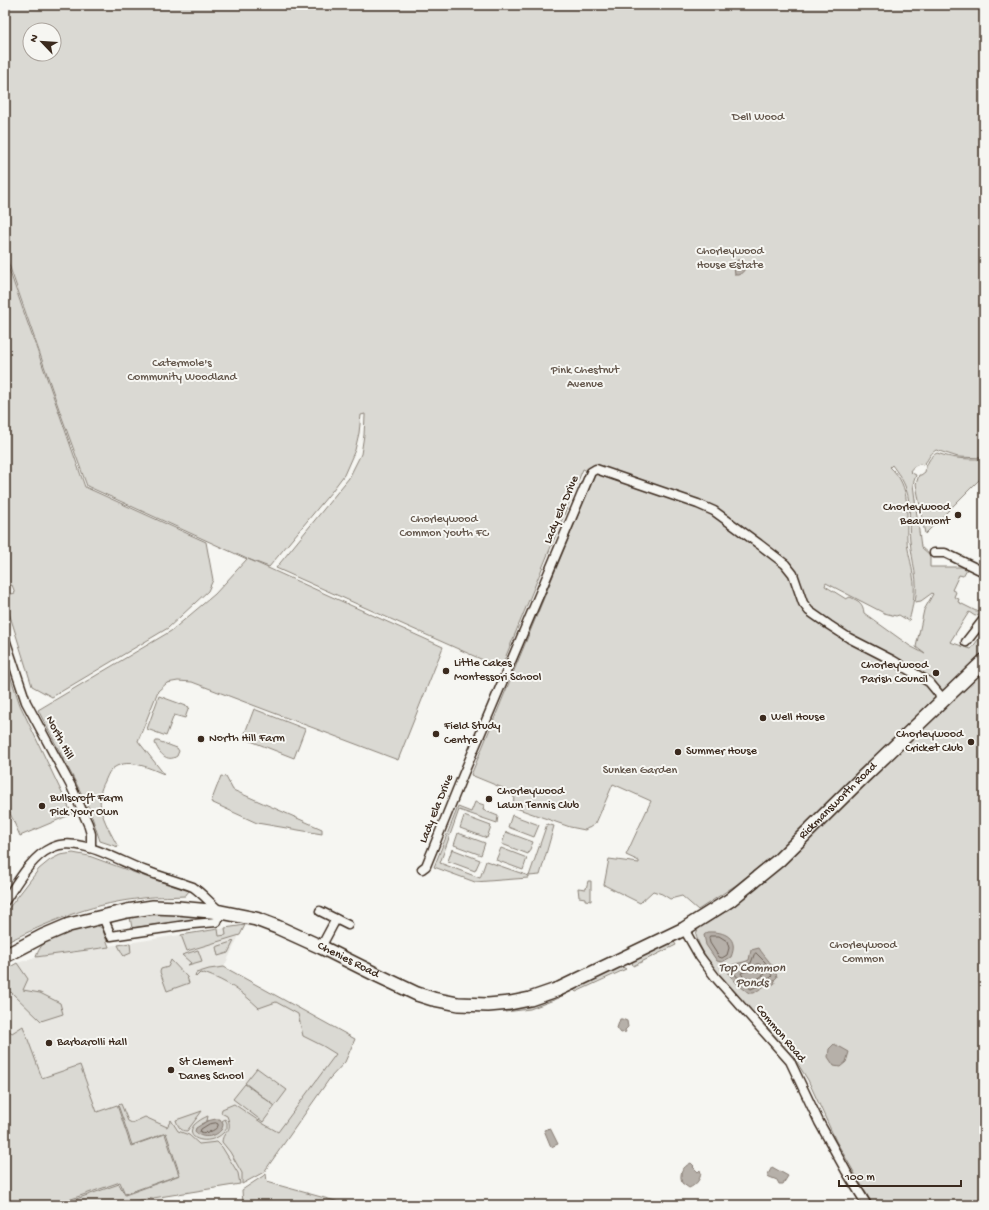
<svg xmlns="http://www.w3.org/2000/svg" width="989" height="1210" font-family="'Gochi Hand',sans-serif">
<rect width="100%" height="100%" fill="#f6f6f2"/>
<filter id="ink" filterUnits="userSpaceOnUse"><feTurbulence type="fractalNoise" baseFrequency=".025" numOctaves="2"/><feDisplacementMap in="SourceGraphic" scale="8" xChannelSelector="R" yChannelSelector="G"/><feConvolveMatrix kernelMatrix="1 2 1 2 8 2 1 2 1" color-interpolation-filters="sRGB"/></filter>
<g filter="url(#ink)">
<!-- built -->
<polygon fill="#e8e7e2" points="244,925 224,967 355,1039 345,1062 330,1078 264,1172 242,1184 110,1205 5,1205 5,970 17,963 38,957"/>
<!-- green -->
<g fill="#dad9d3" stroke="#8a8278" fill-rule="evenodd">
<path d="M 5,5 L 984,5 L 984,458 L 958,457 L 936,450 C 928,455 929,460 923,465 L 920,464 C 916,465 912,467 910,471 L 912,473 L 916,475 L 913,484 L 921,547 L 930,555 L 930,567 L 962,567 L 967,569 L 963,576 L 959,575 L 952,590 L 956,592 L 954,597 L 959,599 L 958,602 L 976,611 L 983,610 L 983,614 L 975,616 L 969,612 L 950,642 L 971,649 L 984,632 L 984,653 L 924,708 L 923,710 L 775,854 L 736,885 L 698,910 L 682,896 L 670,899 L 662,894 L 653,891 L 640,903 L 604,885 L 609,859 L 639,863 L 639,861 L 626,855 L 651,801 L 613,784 L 596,823 L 589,828 L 588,828 L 585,830 L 570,827 L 513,807 L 514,796 L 510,791 L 471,775 L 595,474 L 583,469 L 501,668 L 276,568 L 349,478 L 361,454 L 364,435 L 365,416 L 365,414 L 361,415 L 359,433 L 355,450 L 344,475 L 332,491 L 269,567 L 248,559 L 443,647 L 398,760 L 192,682 L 178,681 L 167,683 L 158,691 L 138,741 L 164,774 C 149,768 126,756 111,770 C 108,773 107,777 105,781 C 100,791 99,795 101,808 C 103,821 112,835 118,847 L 100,841 L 89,808 L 38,710 L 171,631 L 215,594 L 247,559 L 87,486 L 60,412 L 5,253 ZM 30,30 L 54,30 L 54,54 L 30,54 ZM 892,465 C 897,472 904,481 906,489 C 912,506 908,523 910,541 C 912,561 919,582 915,602 L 921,601 L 932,593 L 933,594 L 924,610 L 916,647 L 925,654 L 910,646 L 864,613 C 863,603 859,601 850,597 L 846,599 L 825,586 L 826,583 L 884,613 L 896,616 L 899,615 L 909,621 C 913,606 916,591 913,576 C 912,563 907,551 907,539 C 906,513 912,487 890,467 Z"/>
<polygon points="5,258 85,487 206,542 213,580 208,591 168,628 52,697 32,686 5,600 7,595 15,593 12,585 5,587"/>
<path d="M 937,453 C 954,459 964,459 982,459 L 984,460 L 984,475 L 925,534 L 916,484 L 919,475 L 921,475 L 925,472 C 926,465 930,456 937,453 Z"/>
<polygon points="5,661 20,705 72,814 20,836 5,802 5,698 6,698 5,694"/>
<path d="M 984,666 L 984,1205 L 873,1205 L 836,1141 L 808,1080 L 796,1061 L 761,1020 L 738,998 L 738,996 C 726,984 698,951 696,934 L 698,929 L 702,926 L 733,907 L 736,902 Z"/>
<polygon points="159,696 189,707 185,718 174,715 166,736 147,729"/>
<polygon points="254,709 305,729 294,758 243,738"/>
<path d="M 156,741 L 158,741 L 177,748 L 179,751 L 177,756 C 167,763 159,753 155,743 Z"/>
<polygon points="221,776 226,777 233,790 322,829 322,834 257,823 211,802"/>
<polygon points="475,802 484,805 483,810 498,816 497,823 459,810 440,863 480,878 486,861 529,876 547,824 554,826 540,875 529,876 528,878 475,882 434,867 458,807 471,812"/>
<polygon points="512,815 539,825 534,837 508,827"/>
<polygon points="464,816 491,826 487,838 460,828"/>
<polygon points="506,832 533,842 528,854 502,844"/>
<polygon points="458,833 485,843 481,855 454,845"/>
<polygon points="501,848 527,858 523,870 496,860"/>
<polygon points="452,849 480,860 475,871 448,861"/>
<path d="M 73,853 L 89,856 L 149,878 L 189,891 L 185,896 C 169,897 152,896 136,899 C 87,905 49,922 5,943 L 5,913 L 39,869 L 50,860 L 60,855 Z"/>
<polygon points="588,881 591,881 591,901 585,900 585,898 579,897 578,888 586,889"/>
<polygon points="160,914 202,915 203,917 199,919 132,928 130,917"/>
<path d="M 96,925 L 102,928 L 109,947 L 36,957 C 38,951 41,945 47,941 C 56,934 83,928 96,925 Z"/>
<polygon points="245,925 240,935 187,951 181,935 218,929 219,936 226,935 225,928"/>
<polygon points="673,940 676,945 633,966 632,962 633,960"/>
<polygon points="234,941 228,953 218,956 216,947"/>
<polygon points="130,943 131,953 124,956 123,955 118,945"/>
<polygon points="198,950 202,961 188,965 191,963 182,955"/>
<polygon points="171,960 187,977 189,983 167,991 160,972 161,969 168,967"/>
<polygon points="17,963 28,979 23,990 40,993 60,1003 63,1014 41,1021 11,992 5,994 5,970"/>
<polygon points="621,966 626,969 576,992 574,990 574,989"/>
<path d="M 224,967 L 355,1039 L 345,1062 L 330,1078 L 264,1172 L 242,1184 L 242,1173 L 230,1152 L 222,1142 C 223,1129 234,1134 227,1116 L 221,1113 L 222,1109 L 234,1104 L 262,1123 L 278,1132 L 336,1054 L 323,1046 L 303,1036 L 298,1014 L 276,1002 L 259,1008 C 241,991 228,982 204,973 L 203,974 L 200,973 L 196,977 L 195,976 L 196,973 L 209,969 Z"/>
<polygon points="559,995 560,997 559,998 530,1009 505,1012 508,1008"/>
<polygon points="23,1026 42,1078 80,1065 97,1112 117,1105 131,1146 165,1134 179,1175 125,1194 120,1182 54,1205 5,1205 5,1027 12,1033"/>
<polygon points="257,1068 287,1090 275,1106 245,1083"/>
<polygon points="245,1084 275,1106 263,1122 233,1099"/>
<polygon points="121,1104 128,1121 132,1123 145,1117 167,1127 171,1120 178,1131 189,1135 199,1144 217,1142 222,1147 238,1173 240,1184 110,1205 59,1205 119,1184 125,1195 180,1175 166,1133 132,1145 118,1105"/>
<path d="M 202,1111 L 187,1131 C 180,1131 178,1126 176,1120 Z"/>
<path d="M 208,1116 L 207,1121 L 201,1124 L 223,1122 L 222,1121 L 225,1119 L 227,1123 L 227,1128 C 215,1148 182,1141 194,1125 C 198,1121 203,1118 208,1116 Z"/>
<polygon points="266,1174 267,1182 350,1205 243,1205 242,1190"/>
</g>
<!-- water -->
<g fill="#b6b0a9" stroke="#857a71">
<path d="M 737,260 L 740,260 C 747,265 746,272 738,275 L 735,275 L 734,268 Z"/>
<path d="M 708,932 C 725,931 739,938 731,957 L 722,962 L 717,961 L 706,945 L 704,935 Z"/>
<path d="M 759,948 C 764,957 775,965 777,977 L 774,980 L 775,983 L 772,985 L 769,983 L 754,993 L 749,993 C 741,987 730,979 727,969 C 734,962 741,964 749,960 L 751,950 Z"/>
<polygon points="620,1019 622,1019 627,1021 628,1027 625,1030 626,1032 621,1033 617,1028"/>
<polygon points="834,1044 842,1048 849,1052 846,1062 840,1067 834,1066 828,1057 829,1049"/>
<path d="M 216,1119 L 220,1119 L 223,1124 C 223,1126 222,1129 221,1130 C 215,1138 200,1139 195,1131 L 196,1128 L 207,1121 Z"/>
<polygon points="550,1128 558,1144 551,1147 544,1130"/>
<path d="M 691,1163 L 694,1166 L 693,1167 L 698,1172 L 700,1170 L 701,1173 C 700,1180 696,1185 689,1188 L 682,1183 C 679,1174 682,1167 691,1163 Z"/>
<polygon points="772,1167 788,1176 783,1184 779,1184 777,1180 767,1176"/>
</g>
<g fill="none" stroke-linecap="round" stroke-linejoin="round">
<!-- shore -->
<g stroke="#6c6056" stroke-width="1">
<polygon points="710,936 719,936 727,941 729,948 727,955 722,958 719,957 710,943 709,938"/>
<path d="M 756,953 L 765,962 L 772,976 L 770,978 C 762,980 758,987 751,989 L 741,982 L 732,970 C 737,965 745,967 751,963 L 754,955 Z"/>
<polygon points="757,964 759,964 762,966 765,974 751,983 744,978 741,973 751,969"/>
<path d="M 216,1123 L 218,1124 L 218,1126 C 215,1131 206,1134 200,1132 L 201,1129 L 209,1124 Z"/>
</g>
<!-- street casing -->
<g stroke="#3b2a1e" stroke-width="11">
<g id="street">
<polyline points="934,553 945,553 984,572"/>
<polyline points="5,639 26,702 71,786 88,824 91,834 91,848"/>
<polyline points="966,642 984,619"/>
<polyline points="422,869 426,866 463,775 591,472 596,469 698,504 714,511 759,544 785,564 793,574 803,603 809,611 829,625 849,638 892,660 929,682 939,694 941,702"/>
<path d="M 5,901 C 17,883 31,857 51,848 C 78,834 120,862 146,871 C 162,877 177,881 193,887 C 203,894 211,904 221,912 L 217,922 L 193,924 L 111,936 L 103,917"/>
<polyline points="320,911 348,925"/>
<polyline points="684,929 700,957 716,978 790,1061 819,1122 846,1171 867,1205"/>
<polyline points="321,947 336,919"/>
</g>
</g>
<!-- primary casing -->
<g stroke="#3b2a1e" stroke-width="16">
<g id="primary">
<path id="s1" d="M 5,956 L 43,936 L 69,925 L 127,911 L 153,907 L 178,908 L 221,912 L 256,919 L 277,927 L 321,947 L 377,975 L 417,994 L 433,999 L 458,1004 L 488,1005 L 510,1003 L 530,999 L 559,989 L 684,929 L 730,900 L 779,860 L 863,777 L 984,661"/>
</g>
</g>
<!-- street -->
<use href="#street" stroke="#f6f6f2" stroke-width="8"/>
<!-- primary -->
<use href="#primary" stroke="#f6f6f2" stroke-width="13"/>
</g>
</g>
<!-- markers -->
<g fill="#3b2a1e" stroke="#f6f6f2" stroke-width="1.5">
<circle cx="958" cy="515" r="4"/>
<circle cx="446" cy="671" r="4"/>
<circle cx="936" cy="673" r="4"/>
<circle cx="763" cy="718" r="4"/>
<circle cx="436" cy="734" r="4"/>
<circle cx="201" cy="739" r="4"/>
<circle cx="971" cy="742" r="4"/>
<circle cx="678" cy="752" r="4"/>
<circle cx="489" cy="799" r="4"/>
<circle cx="42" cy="806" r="4"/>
<circle cx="49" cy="1043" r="4"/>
<circle cx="171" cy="1070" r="4"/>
</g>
<g text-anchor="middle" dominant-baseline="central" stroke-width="4" stroke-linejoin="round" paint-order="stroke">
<!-- park labels -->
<g font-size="12" fill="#63564b" stroke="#f6f6f2">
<text x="758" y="118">Dell Wood</text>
<text x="730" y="252">Chorleywood<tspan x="730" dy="14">House Estate</tspan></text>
<text x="182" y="364">Catermole's<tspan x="182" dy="14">Community Woodland</tspan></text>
<text x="585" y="371">Pink Chestnut<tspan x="585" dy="14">Avenue</tspan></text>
<text x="444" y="520">Chorleywood<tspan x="444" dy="14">Common Youth FC</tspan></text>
<text x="640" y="771">Sunken Garden</text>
<text x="863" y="946">Chorleywood<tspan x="863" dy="14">Common</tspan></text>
</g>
<!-- poi labels -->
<g font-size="12" fill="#3b2a1e" stroke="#f6f6f2" text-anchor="start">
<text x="950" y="508" text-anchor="end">Chorleywood<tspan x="950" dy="14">Beaumont</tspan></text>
<text x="454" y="664">Little Cakes<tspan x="454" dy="14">Montessori School</tspan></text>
<text x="928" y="666" text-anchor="end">Chorleywood<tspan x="928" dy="14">Parish Council</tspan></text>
<text x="771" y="718">Well House</text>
<text x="444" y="727">Field Study<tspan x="444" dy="14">Centre</tspan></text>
<text x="963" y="735" text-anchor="end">Chorleywood<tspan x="963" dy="14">Cricket Club</tspan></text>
<text x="209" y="739">North Hill Farm</text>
<text x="686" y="752">Summer House</text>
<text x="497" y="792">Chorleywood<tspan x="497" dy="14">Lawn Tennis Club</tspan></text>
<text x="50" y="799">Bullscroft Farm<tspan x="50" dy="14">Pick Your Own</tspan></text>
<text x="57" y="1043">Barbarolli Hall</text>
<text x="179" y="1063">St Clement<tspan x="179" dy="14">Danes School</tspan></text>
</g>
<!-- street labels -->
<g font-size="12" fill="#3b2a1e" stroke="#f6f6f2">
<text transform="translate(562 510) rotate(-67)">Lady Ela Drive</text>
<text transform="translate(59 738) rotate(62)">North Hill</text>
<text stroke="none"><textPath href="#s1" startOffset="924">Rickmansworth Road</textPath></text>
<text transform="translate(437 809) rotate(-68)">Lady Ela Drive</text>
<text stroke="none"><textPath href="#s1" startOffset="362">Chenies Road</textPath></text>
<text transform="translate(780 1034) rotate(50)">Common Road</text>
</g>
<!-- water labels -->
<g font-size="13" font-style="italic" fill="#605248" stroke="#f6f6f2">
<text x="752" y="968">Top Common<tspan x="752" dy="15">Ponds</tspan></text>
</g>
</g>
<!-- margin -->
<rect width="989" height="1210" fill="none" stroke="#f6f6f2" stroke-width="20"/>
<rect x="10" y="10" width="969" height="1190" fill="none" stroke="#3b2a1e" stroke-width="1.5" filter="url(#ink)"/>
<!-- north arrow -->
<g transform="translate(42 42) rotate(295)"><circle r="19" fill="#f6f6f2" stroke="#aba49d"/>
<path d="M0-3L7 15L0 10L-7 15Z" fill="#3b2a1e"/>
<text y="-6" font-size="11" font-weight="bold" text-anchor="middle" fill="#3b2a1e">N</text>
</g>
<!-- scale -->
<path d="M839 1180v6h122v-6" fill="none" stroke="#3b2a1e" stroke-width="2"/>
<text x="845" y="1180" font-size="12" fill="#3b2a1e" stroke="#f6f6f2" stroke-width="3" paint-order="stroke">100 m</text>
</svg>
